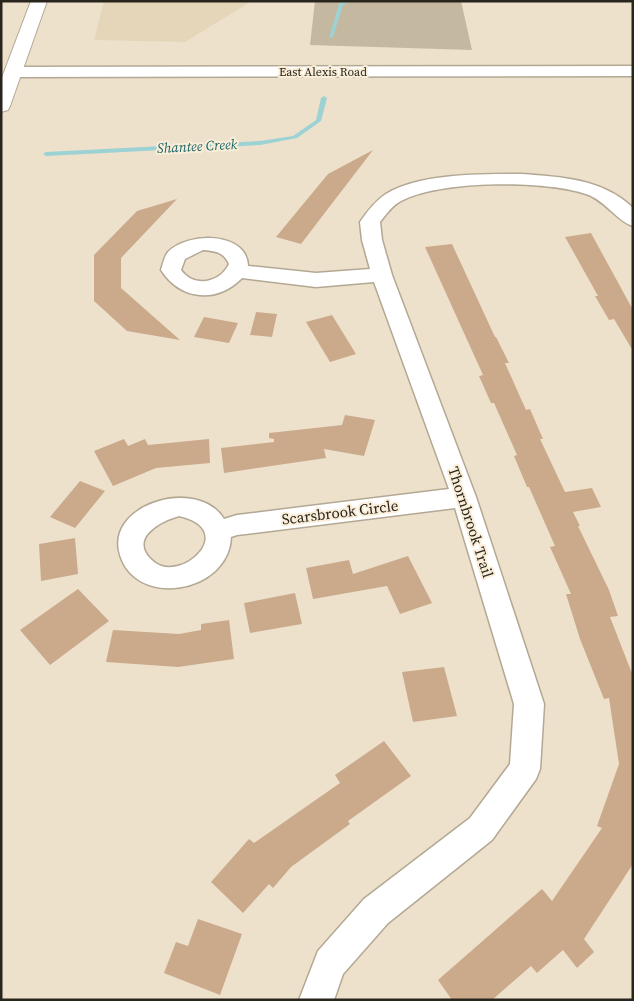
<svg xmlns="http://www.w3.org/2000/svg" width="634" height="1001" font-family="'Source Serif 4',serif">
<rect width="100%" height="100%" fill="#ede1cc"/>
<!-- built -->
<polygon fill="#e5d6ba" points="104,1 252,1 185,42 94,40"/>
<!-- green -->
<polygon fill="#c5b8a1" points="315,1 461,1 472,50 310,45"/>
<g fill="none" stroke-linecap="round" stroke-linejoin="round">
<!-- stream -->
<g fill="#9cd2d3" fill-rule="evenodd">
<polygon points="343,1 349,1 343,5 333,37 329,38 339,4"/>
<polygon points="324,96 327,98 321,121 297,138 260,145 46,156 43,154 46,152 260,141 293,136 316,120 321,98"/>
</g>
</g>
<!-- building -->
<g fill="#cbaa8c">
<polygon points="373,150 301,244 276,237 328,174"/>
<polygon points="177,199 121,258 121,288 180,340 127,331 94,301 94,255 137,211"/>
<polygon points="591,233 633,310 633,351 614,319 609,320 595,296 598,296 565,237"/>
<polygon points="452,244 495,337 496,337 509,363 505,363 526,410 530,409 543,439 540,439 565,492 592,488 601,507 573,512 580,526 578,526 609,590 618,616 610,617 633,676 633,864 584,939 594,952 577,968 563,950 537,973 531,966 492,1000 452,1000 438,980 542,889 552,901 602,828 597,826 619,764 609,698 604,699 580,639 566,594 571,594 550,547 555,546 529,487 527,487 514,456 517,455 494,403 491,403 479,376 483,375 425,247"/>
<polygon points="256,312 277,314 272,337 250,335"/>
<polygon points="332,315 356,354 330,362 306,322"/>
<polygon points="204,317 238,323 229,343 194,337"/>
<polygon points="345,415 375,420 364,456 324,449 326,458 224,473 221,448 274,442 274,439 269,438 269,433 342,425"/>
<polygon points="124,439 128,446 145,439 148,445 209,439 210,463 156,468 113,486 94,451"/>
<polygon points="80,481 105,491 75,528 50,517"/>
<polygon points="75,538 78,574 41,581 39,544"/>
<polygon points="408,556 432,603 400,614 387,586 313,599 306,568 349,560 353,574"/>
<polygon points="78,589 109,621 50,665 20,630"/>
<polygon points="295,593 302,624 250,633 244,603"/>
<polygon points="229,620 234,659 178,667 106,662 113,630 179,634 201,630 201,624"/>
<polygon points="444,667 457,716 413,722 402,672"/>
<polygon points="384,741 411,776 348,821 350,824 291,867 273,888 269,884 243,913 211,882 249,839 254,843 340,783 335,775"/>
<polygon points="198,919 242,934 220,995 164,973 176,942 188,946"/>
</g>
<g fill="none" stroke-linecap="round" stroke-linejoin="round">
<!-- minor casing -->
<g stroke="#b3a894" stroke-width="3">
<g id="minor">
<polygon points="633,66 633,76 14,77 6,72 14,67"/>
<path d="M 522,174 C 562,177 603,179 633,208 L 633,226 C 618,222 605,200 586,194 C 545,180 440,180 401,201 C 393,205 386,214 380,222 L 382,240 L 392,275 L 476,497 L 544,704 L 540,769 L 536,779 L 492,840 L 388,923 L 343,974 L 334,1000 L 299,1000 L 318,951 L 364,899 L 470,818 L 510,764 L 514,704 L 455,508 L 237,535 L 231,537 C 229,594 132,610 119,551 C 109,503 198,477 224,519 L 237,515 L 449,489 L 374,282 L 316,287 L 242,278 C 217,304 180,300 161,270 C 163,264 164,257 168,252 C 187,232 247,231 248,266 L 316,273 L 370,269 L 362,240 L 360,222 C 367,212 375,201 386,194 C 419,173 484,174 522,174 ZM 203,250 C 215,251 224,252 229,264 C 220,283 194,288 181,270 L 185,259 ZM 179,516 C 240,530 181,584 154,562 C 127,540 158,522 179,516 Z"/>
</g>
</g>
<!-- highway casing -->
<g stroke="#b3a894" stroke-width="2">
<polygon id="highway" points="31,1 47,1 10,106 8,110 1,112 1,80"/>
</g>
<!-- minor -->
<use href="#minor" fill="#fff" fill-rule="evenodd"/>
<!-- highway -->
<use href="#highway" fill="#fff" fill-rule="evenodd"/>
</g>
<g text-anchor="middle" dominant-baseline="central" stroke-width="4" stroke-linejoin="round" paint-order="stroke">
<!-- far-street labels -->
<g font-size="12" fill="#29251d" stroke="#faeed9">
<text x="323" y="72">East Alexis Road</text>
</g>
<!-- far-water labels -->
<g font-size="14" font-style="italic" fill="#1a6364" stroke="#faeed9">
<text transform="translate(197 146) rotate(-3)">Shantee Creek</text>
</g>
<!-- street labels -->
<g font-size="15" fill="#29251d" stroke="#faeed9">
<text transform="translate(340 512) rotate(-7)">Scarsbrook Circle</text>
<text transform="translate(471 522) rotate(72)">Thornbrook Trail</text>
</g>
</g>
<!-- border -->
<rect width="634" height="1001" fill="none" stroke="#29251d" stroke-width="5"/>
</svg>
